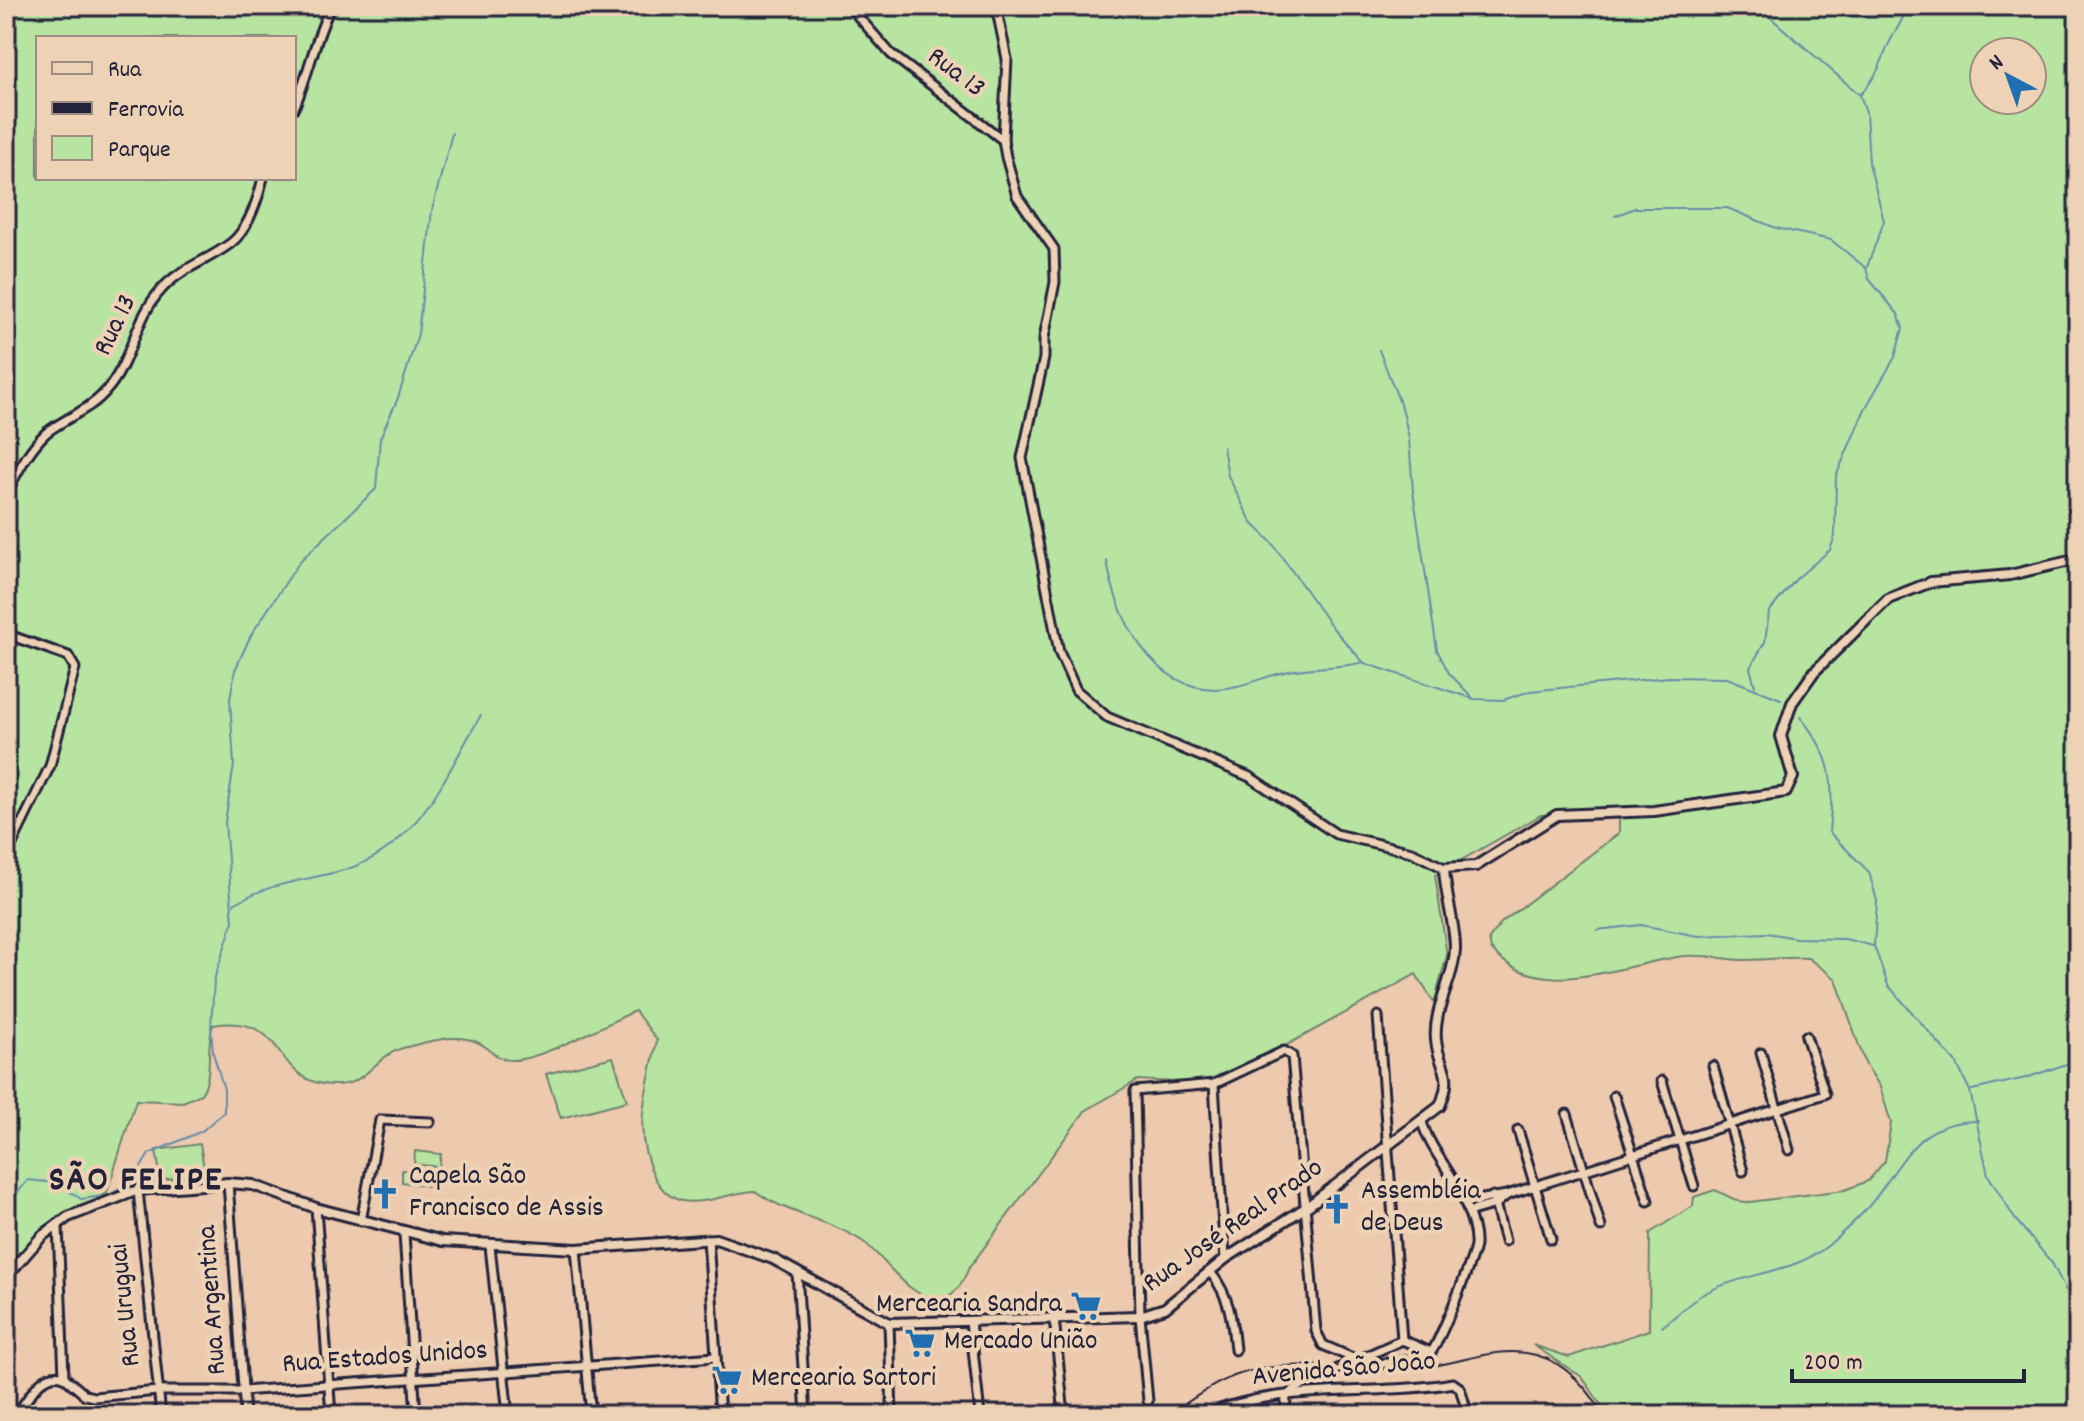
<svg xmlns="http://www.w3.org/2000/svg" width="2084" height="1421" font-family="Dekko,sans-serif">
<rect width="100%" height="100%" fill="#edc9ae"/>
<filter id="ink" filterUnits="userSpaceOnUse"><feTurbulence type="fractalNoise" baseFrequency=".0125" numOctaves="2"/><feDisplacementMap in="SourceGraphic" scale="16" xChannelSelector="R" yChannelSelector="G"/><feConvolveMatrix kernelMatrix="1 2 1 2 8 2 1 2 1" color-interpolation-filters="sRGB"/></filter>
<g filter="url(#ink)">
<!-- green -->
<g fill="#b8e4a2" stroke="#6d836e" stroke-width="2" fill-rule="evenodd">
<path d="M 6,6 L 2078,6 L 2078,1415 L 1608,1415 L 1582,1377 L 1533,1345 L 1569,1357 L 1649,1330 L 1650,1233 L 1693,1206 L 1694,1197 L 1715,1190 L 1742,1203 L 1845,1190 L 1868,1181 L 1885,1161 L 1891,1123 L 1880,1087 L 1865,1063 L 1836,979 L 1808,958 C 1785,957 1763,960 1740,960 C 1721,959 1703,954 1684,956 C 1624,963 1539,1005 1491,949 L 1489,939 L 1501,923 L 1619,833 L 1619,809 L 1541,815 L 1435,875 L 1447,955 L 1434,1003 L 1416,974 L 1216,1084 L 1138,1080 L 1085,1111 L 969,1268 C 963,1281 956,1297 940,1298 C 907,1300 886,1257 862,1241 C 828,1219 788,1215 755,1191 C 731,1192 707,1205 682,1201 C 670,1198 661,1189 655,1178 C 630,1130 648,1089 657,1040 L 635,1011 C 607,1023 538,1062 510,1060 C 497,1060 490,1048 479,1043 C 458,1032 429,1042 407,1047 C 370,1055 369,1092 323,1084 C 271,1076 287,1013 213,1025 C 205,1047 214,1076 201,1094 L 183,1102 L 136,1100 L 107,1192 L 6,1262 ZM 38,38 L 294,38 L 294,178 L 38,178 ZM 1984,52 L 2032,52 L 2032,100 L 1984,100 Z"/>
<polygon points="613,1057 627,1101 561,1118 546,1074"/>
<polygon points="200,1144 205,1174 161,1180 156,1150"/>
<polygon points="415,1151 441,1154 439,1167 414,1164"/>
<polygon points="402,1170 430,1173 429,1186 402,1182"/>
</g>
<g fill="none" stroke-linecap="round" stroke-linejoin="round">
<!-- stream -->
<g stroke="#668daa" stroke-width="2">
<polyline points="1757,6 1860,95 1866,112 1869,163 1884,221 1867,267"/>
<path d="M 1861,94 C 1875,78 1880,67 1887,48 C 1893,33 1903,23 1907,6"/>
<polyline points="1615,216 1635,208 1727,208 1776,228 1831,240 1866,268 1869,279 1898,314 1903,328 1895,357 1865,409 1836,476 1835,536 1830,550 1796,579 1769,612 1765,642 1750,668 1755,686"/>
<polyline points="1379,350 1403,411 1409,439 1413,491 1437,650 1449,673 1472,697"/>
<polyline points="1223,447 1228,476 1252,523 1272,543 1332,627 1364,663 1474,699 1503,700 1530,691 1669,677 1727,678 1781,699"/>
<path d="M 1107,561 C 1116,617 1152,690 1217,689 C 1243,688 1264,676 1289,671 C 1312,667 1337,668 1361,663"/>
<path d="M 1800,717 C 1834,758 1834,780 1829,832 L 1869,872 L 1877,901 L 1874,946 L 1888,985 L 1957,1064 L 1970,1091 L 1988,1175 L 2015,1219 L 2052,1263 L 2078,1315"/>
<path d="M 234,904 C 270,882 305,881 344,870 C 419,848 445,775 481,715"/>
<polyline points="1597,930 1641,925 1698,936 1767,933 1796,938 1845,939 1873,946"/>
<polyline points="1972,1090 2026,1078 2078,1060"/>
<polyline points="6,1212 9,1203 28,1180 57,1183 81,1199 110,1195 134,1179 149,1154 202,1131 224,1112 224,1089 213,1053 211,1028 214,980 233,922 225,822 234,765 230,699 235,670 251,635 300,561 376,489 380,438 398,398 418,334 432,210 452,133"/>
<path d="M 1662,1327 C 1675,1317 1687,1305 1700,1296 C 1739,1272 1794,1275 1830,1244 C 1843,1232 1857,1220 1869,1206 C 1904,1164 1914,1121 1978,1121"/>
</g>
<!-- minor casing -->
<g stroke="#22223b" stroke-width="13">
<g id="minor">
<polyline points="849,6 891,54 1003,140"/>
<polyline points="996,6 1007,59 1003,140 1006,157 1017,196 1054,249 1055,282 1044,338 1044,358 1022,458 1059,652 1076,690 1107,717 1250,777 1336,834 1412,852 1444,868"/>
<path d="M 294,108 C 309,74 314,40 331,6"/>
<path d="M 6,494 C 17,473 28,450 46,433 C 65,418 90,410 106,391 C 132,362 134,319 161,290 C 181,267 208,261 231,243 C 249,229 258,199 263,178"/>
<polyline points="6,596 6,607"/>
<polyline points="6,634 68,656 75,668 50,766 12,844 6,847"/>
<polyline points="1761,1053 1789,1150"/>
<polyline points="1713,1066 1743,1171"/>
<polyline points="1662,1081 1694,1186"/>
<polyline points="1214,1084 1225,1259"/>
<polyline points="1614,1096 1648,1201"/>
<polyline points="1567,1114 1601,1227"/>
<polyline points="1518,1130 1551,1239"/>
<polyline points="228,1183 245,1415"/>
<polyline points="138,1190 161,1415"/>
<polyline points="1493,1196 1505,1241"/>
<polyline points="1465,1202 1507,1195 1825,1094 1806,1036"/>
<polyline points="316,1208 331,1415"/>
<polyline points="1468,1212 1496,1204 1507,1195"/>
<polyline points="361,1221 380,1120 430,1122"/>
<polyline points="58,1225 64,1377"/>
<polyline points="404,1234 416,1415"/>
<polyline points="708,1239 720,1415"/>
<polyline points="490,1246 508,1415"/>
<polyline points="576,1249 591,1415"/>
<polyline points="797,1272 806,1415"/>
<path d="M 1211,1273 C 1230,1297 1232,1319 1235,1350"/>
<polyline points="1054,1318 1064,1415"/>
<polyline points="970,1321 980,1415"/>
<polyline points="889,1323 892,1415"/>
<polyline points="1402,1340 1431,1352"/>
<path d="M 1352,1365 C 1376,1363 1410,1365 1431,1352 C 1437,1348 1475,1254 1475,1245 C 1476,1232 1470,1215 1465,1203 C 1454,1174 1431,1152 1422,1122"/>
<polyline points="64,1377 85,1395 94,1397 158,1391 243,1391 716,1357"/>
<polyline points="1148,1401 1140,1316 1135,1091 1214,1084 1284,1051 1292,1056 1316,1331 1323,1345 1357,1360"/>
<path d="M 16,1415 C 28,1400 42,1368 64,1377"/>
<path d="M 1205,1415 C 1281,1382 1372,1397 1453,1383 L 1460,1388 L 1468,1415"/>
<polyline points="1285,1415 1286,1397 1296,1388 1402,1340 1378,1016"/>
</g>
</g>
<!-- tertiary casing -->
<g stroke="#22223b" stroke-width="14">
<path id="tertiary" d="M 6,1277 L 42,1236 L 68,1217 L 138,1190 L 228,1183 L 253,1185 L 316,1208 L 443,1241 L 576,1249 L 716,1239 L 773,1259 L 889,1323 L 1140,1316 L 1165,1308 L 1225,1259 L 1308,1206 L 1440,1106 C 1455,1070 1439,1070 1436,1040 C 1433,1008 1454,980 1455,949 C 1455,922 1445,895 1444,868 L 1476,866 L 1557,815 L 1654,811 L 1786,792 L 1793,777 L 1781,736 L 1792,703 L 1814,672 L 1888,599 L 1931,582 L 2010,575 L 2078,559"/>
</g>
<!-- minor -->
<use href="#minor" stroke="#eed2b5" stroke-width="7"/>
<!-- tertiary -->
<use href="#tertiary" stroke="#eed2b5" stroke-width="8"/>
<!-- rail -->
<path stroke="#22223b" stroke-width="2" d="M 1169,1415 C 1196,1397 1222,1376 1255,1370 C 1311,1358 1371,1374 1427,1367 C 1463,1362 1500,1345 1536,1355 C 1566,1363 1589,1389 1603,1415"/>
</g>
</g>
<!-- icons -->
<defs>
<g id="church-bare" transform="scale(2.4)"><path d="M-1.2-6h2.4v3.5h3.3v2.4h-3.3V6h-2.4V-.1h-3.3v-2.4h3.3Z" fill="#1f6fb2" stroke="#eed2b5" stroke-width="2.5" paint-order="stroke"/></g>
<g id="supermarket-bare" transform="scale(2.4)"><path d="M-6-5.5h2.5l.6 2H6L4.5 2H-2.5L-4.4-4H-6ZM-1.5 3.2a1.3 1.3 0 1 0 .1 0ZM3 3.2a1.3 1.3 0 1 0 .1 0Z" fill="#1f6fb2" stroke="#eed2b5" stroke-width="2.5" paint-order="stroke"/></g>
</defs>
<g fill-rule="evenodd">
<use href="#church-bare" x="385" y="1194"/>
<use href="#church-bare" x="1337" y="1209"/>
<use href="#supermarket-bare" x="1086" y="1306"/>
<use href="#supermarket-bare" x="920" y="1343"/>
<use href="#supermarket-bare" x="727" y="1380"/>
</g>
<g text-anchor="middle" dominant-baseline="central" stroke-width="8" stroke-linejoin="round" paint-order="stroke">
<!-- street labels -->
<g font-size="28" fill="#22223b" stroke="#eed2b5">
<text transform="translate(955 74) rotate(37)">Rua 13</text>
<text transform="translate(117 326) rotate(-64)">Rua 13</text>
<text transform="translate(1234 1227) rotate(-35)">Rua José Real Prado</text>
<text transform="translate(214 1300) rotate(-94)">Rua Argentina</text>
<text transform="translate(127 1305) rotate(-96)">Rua Uruguai</text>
<text transform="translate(385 1359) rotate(-4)">Rua Estados Unidos</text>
<text transform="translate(1344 1371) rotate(-5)">Avenida São João</text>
</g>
<!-- poi labels -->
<g font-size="28" fill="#22223b" stroke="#eed2b5" text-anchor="start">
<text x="409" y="1178">Capela São<tspan x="409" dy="32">Francisco de Assis</tspan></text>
<text x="1361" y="1193">Assembléia<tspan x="1361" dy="32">de Deus</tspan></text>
<text x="1062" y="1306" text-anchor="end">Mercearia Sandra</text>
<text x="944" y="1343">Mercado União</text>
<text x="751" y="1380">Mercearia Sartori</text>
</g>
<!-- district labels -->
<g font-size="36" font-weight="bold" letter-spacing="2" fill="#22223b" stroke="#eed2b5">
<text x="136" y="1182">SÃO FELIPE</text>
</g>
</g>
<!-- margin -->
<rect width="2084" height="1421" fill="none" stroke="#eed2b5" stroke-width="32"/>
<rect x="16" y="16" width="2052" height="1389" fill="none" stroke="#22223b" stroke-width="3" filter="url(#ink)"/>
<!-- legend -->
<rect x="36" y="36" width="260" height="144" fill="#eed2b5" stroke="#9c8c84" stroke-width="2"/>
<rect x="52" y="62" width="40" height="12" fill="#eed2b5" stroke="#9c8c84" stroke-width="2"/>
<text x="108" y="76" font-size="24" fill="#22223b">Rua</text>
<rect x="52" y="102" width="40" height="12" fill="#22223b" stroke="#9c8c84" stroke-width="2"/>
<text x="108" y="116" font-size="24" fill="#22223b">Ferrovia</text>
<rect x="52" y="136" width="40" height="24" fill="#b8e4a2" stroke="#9c8c84" stroke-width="2"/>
<text x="108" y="156" font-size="24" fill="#22223b">Parque</text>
<!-- north arrow -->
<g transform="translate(2008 76) rotate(319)"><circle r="38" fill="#eed2b5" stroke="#9c8c84" stroke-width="2"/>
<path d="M0-6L14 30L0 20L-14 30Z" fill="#1f6fb2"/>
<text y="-12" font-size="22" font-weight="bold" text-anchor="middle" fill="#22223b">N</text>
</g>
<!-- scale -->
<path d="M1792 1369v12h232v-12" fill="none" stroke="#22223b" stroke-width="4"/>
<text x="1804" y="1369" font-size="24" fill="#22223b" stroke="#eed2b5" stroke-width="6" paint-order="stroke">200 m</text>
</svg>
